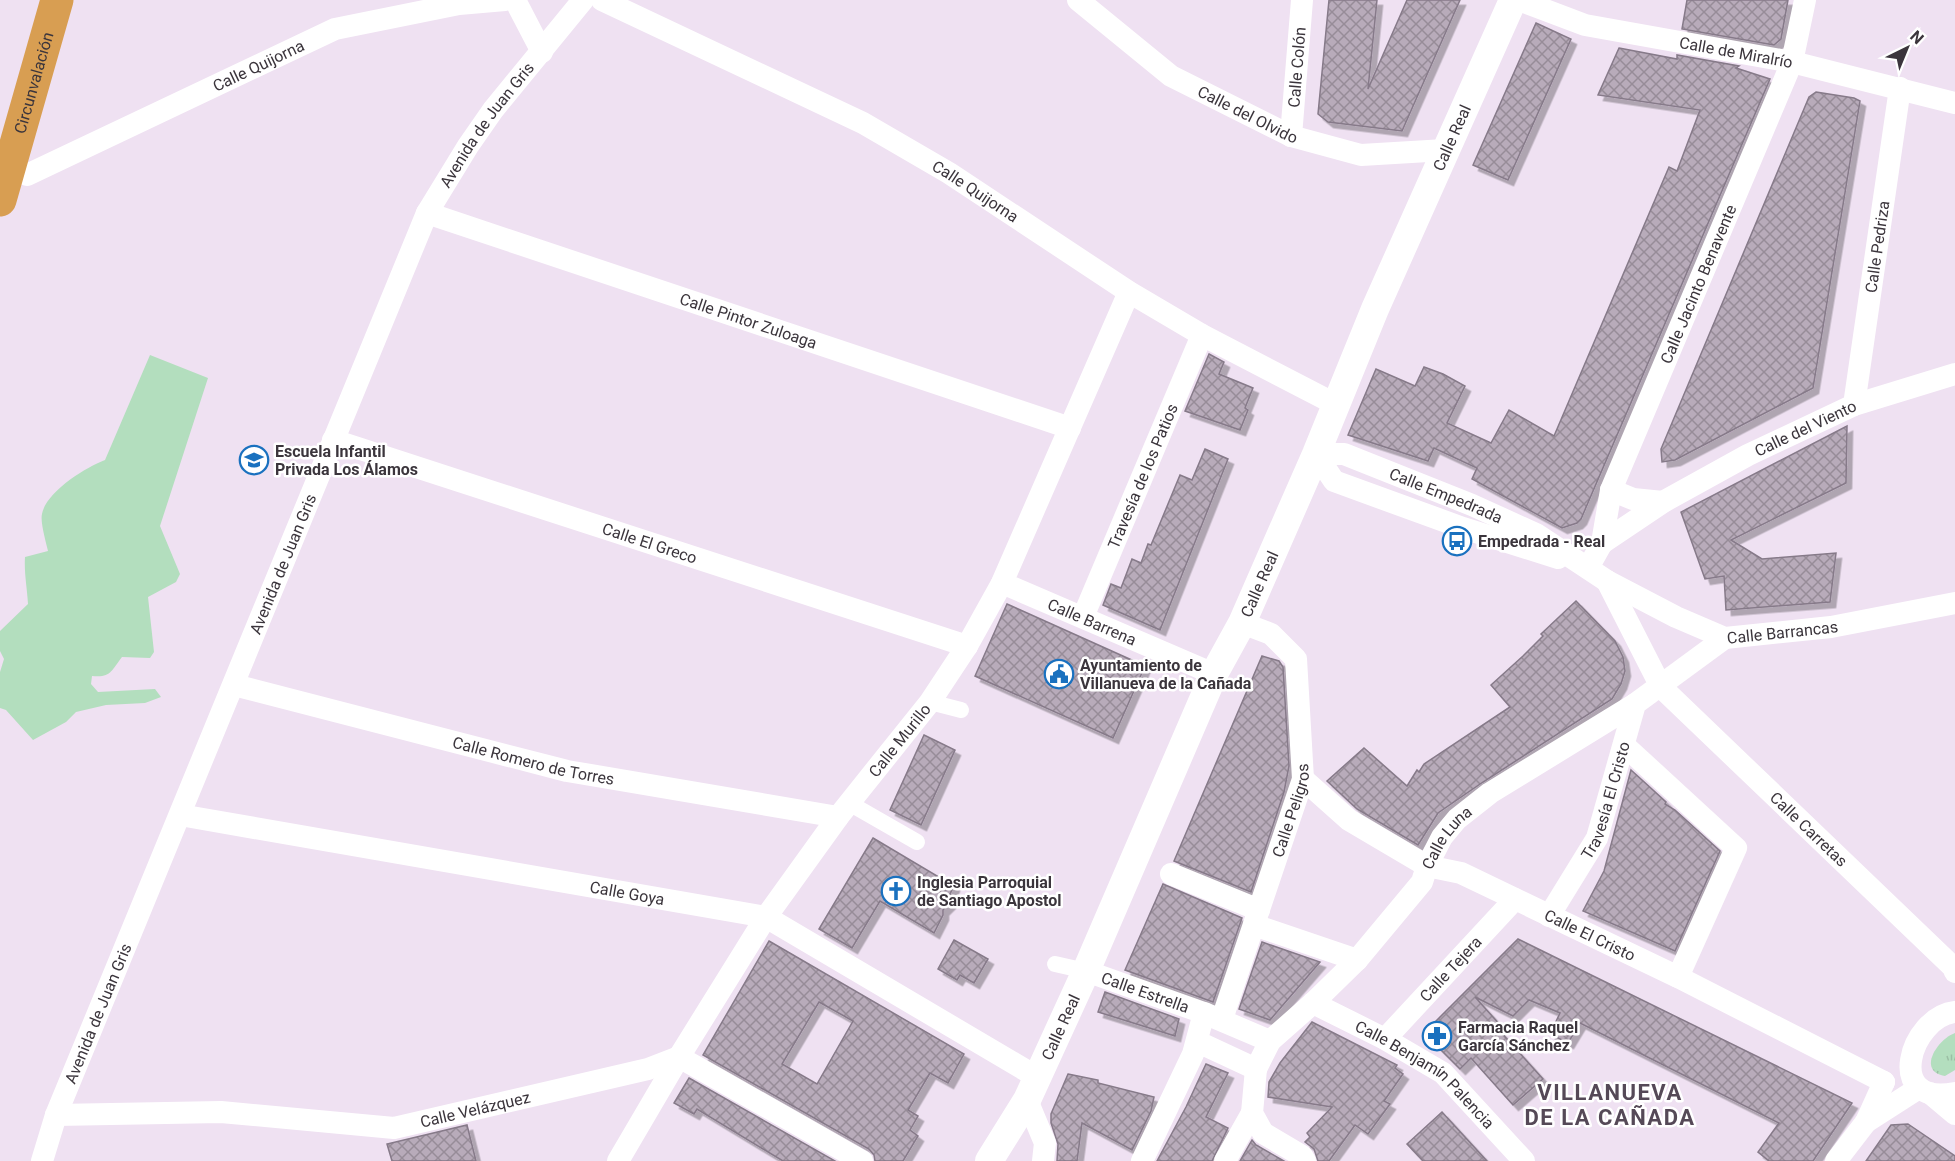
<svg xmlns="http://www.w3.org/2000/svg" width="1955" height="1161" font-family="Roboto,sans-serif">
<defs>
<pattern id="grass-tufts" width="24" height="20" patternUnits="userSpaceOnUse" patternTransform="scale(1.5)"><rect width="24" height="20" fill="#b3debe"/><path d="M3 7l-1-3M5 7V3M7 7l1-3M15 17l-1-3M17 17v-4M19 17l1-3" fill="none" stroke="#9bbfa4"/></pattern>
<pattern id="building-cross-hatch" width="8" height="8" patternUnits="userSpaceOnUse" patternTransform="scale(1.5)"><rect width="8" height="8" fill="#b8abba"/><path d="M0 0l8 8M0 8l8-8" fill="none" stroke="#978c98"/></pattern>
<filter id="shadow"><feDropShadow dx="5.5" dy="5.5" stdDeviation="0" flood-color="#0004"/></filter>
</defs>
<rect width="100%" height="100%" fill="#efe1f2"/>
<!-- grass -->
<path fill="url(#grass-tufts)" d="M 1955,1033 L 1955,1070 L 1945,1076 C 1916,1071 1938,1039 1955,1033 Z"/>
<!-- park -->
<path fill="#b3debe" d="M 150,355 L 208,378 L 160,526 L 180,574 L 176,582 L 148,597 L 154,652 L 150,658 L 122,657 C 111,671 111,678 92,676 L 91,684 L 98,692 L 155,689 L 161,697 L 145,703 L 106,705 L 76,712 L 66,722 L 33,740 L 6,710 L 0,708 L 0,672 L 4,659 L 0,651 L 0,631 L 28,604 C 27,587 24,573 25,557 L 48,551 C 46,542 40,522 42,514 C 46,492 86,467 105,460 Z"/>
<!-- building -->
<g fill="url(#building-cross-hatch)" stroke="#867a89" stroke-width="1.5" fill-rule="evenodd" filter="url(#shadow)">
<polygon points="1329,0 1377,0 1368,89 1407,0 1460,0 1402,131 1328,122 1318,114"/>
<polygon points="1687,0 1788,0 1781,39 1774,45 1682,29"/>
<polygon points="1536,23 1571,39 1508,180 1473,165"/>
<polygon points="1619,48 1677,59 1677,55 1739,66 1736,68 1770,79 1581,519 1577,523 1562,528 1472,479 1477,468 1434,448 1428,461 1348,435 1376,369 1415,386 1424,367 1443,374 1465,386 1447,423 1491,443 1509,410 1554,436 1669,167 1677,171 1700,110 1598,95"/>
<polygon points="1816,92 1854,98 1860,101 1813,388 1675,460 1662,462 1661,449 1809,97"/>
<polygon points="1209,354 1224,362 1219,374 1253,388 1245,408 1248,410 1240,430 1185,411"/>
<polygon points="1847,426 1846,483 1731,540 1762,559 1836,553 1830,602 1726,610 1724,576 1705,579 1681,512"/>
<polygon points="1205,449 1228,459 1160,630 1103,605 1111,584 1121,588 1132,559 1141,563 1148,544 1151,545 1180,475 1192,480"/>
<polygon points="1576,601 1615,641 1623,657 1625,671 1621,684 1612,699 1483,782 1438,813 1418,845 1357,809 1327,781 1364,748 1407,786 1417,770 1419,772 1424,764 1510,707 1491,685 1523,656 1543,636 1541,634"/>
<polygon points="1007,604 1145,666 1113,738 975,676"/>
<polygon points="1262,656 1279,661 1283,667 1289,766 1284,792 1251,892 1174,861"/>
<polygon points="924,735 955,750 921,825 890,810"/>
<polygon points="1631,770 1666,802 1665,804 1675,810 1720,851 1675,951 1583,911 1604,871"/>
<polygon points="873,838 954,886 950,894 951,902 943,910 943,915 934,933 880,901 852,948 819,929"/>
<polygon points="1163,884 1242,918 1213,1002 1125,970"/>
<polygon points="1518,939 1581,970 1852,1103 1813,1161 1769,1161 1758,1152 1779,1123 1580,1023 1568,1043 1550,1034 1560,1013 1529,1000 1513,1016 1475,997 1502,1027 1499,1030 1543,1079 1513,1105 1471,1058 1460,1069 1424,1033"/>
<polygon points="954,940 988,959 974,983 960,975 957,980 938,969"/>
<path d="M 769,941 L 964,1054 L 948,1083 L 930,1073 L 908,1110 L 918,1116 L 910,1130 L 918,1136 L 903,1161 L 875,1161 L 874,1155 L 869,1149 L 703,1055 ZM 819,1002 L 853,1021 L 817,1084 L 782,1064 Z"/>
<polygon points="1262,942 1320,962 1270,1020 1239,1009"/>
<polygon points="1105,992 1179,1019 1175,1036 1098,1012"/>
<polygon points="1312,1022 1397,1065 1395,1068 1403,1074 1384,1101 1390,1104 1368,1134 1355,1125 1329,1161 1318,1161 1314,1149 1305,1142 1310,1137 1307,1133 1332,1107 1268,1097 1269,1082 1280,1063"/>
<polygon points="1206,1064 1228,1073 1206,1117 1228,1128 1212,1161 1157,1161 1186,1107"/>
<polygon points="1068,1074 1098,1080 1098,1083 1154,1097 1151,1111 1132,1150 1082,1123 1077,1161 1057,1161 1058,1144 1051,1123 1051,1114"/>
<polygon points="689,1078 835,1161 783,1161 697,1109 694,1114 674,1103"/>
<polygon points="1442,1112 1487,1161 1423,1161 1407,1144"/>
<polygon points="1908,1124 1955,1156 1955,1161 1866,1161 1891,1125"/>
<polygon points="467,1125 476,1161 392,1161 387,1144"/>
<polygon points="1252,1140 1256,1145 1284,1161 1240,1161"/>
</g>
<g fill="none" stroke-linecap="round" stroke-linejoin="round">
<!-- pedestrian -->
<g stroke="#fff" stroke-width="16">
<polyline points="930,702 961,710"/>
<polyline points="849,803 917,842"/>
<polyline points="1055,964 1086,971"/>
</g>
<!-- minor -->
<g stroke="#fff" stroke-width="22">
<polyline points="515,0 542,52"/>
<path id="s1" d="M 602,0 L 863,123 L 949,173 L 1129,292 L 1202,335 L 1335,404"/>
<path id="s2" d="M 1078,0 L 1171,76 L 1291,136 L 1361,155 L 1445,150"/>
<path id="s3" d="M 1519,0 L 1585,25 L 1792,62 L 1955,103"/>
<path id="s4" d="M 1291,136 L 1302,0"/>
<path id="s5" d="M 27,175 L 335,29 L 459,4 L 505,0"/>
<path id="s6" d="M 427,213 L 1070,428"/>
<path id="s7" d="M 1854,405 L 1900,88"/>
<path id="s8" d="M 333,440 L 967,646"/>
<path id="s9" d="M 1316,454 L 1344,454 L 1472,505 L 1536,534 L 1607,581 L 1676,617 L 1725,638 L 1831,627 L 1955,603"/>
<polyline points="1316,454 1334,481 1463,528 1558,558"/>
<polyline points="1611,490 1633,499 1663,502"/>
<path id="s10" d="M 1602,543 L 1663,502 L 1748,455 L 1854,405 L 1955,374"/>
<path id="s11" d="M 1588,568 L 1602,543 L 1611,490 L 1792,62 L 1805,0"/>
<path id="s12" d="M 1607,581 L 1661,687 L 1953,967 L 1955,972"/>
<path id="s13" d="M 1002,583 L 1214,674"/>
<path id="s14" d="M 1083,617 L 1202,335"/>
<path id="s15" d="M 234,685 L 567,771 L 838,817"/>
<polyline points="1625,746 1736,848 1678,977"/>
<path id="s16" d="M 1303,779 L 1349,820 L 1427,866 L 1461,873 L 1678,977 L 1884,1082"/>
<path id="s17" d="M 180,815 L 766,917 L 1037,1077"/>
<polyline points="1171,874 1259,910"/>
<path id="s18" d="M 1549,916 L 1597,838 L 1635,704 L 1725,638"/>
<polyline points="1254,925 1357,960"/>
<path id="s19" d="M 1086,971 L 1204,1013"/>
<path id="s20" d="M 1313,1003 L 1385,1039 L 1443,1073 L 1524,1161"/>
<path d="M 1955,1012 C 1910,1017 1883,1107 1955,1093"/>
<path id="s21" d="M 1222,1019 L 1303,779 L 1296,659 L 1271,634 L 1242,623"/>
<path id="s22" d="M 1385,1039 L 1515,899"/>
<path id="s23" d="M 1270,1041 L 1313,1003 L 1357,960 L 1422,882 L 1427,866 L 1442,837 L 1457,819 L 1490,793 L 1635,704"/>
<polyline points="1256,1069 1252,1113 1263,1133 1302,1156 1305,1161"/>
<polyline points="1930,1093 1955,1114"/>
<polyline points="1027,1100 1045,1143 1043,1161"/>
<path id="s24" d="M 56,1115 L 221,1112 L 394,1128 L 648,1069 L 679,1057 L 862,1161"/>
<polyline points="1866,1122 1919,1088"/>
<path id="s25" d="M 42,1161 L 56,1115 L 427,213 L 468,146 L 493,110 L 583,0"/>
<path id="s26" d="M 618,1161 L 679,1057 L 766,917 L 838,817 L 930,702 L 967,646 L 1002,583 L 1129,292"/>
<polyline points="1142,1161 1193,1054 1204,1013 1270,1041 1256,1069 1198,1042"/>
<polyline points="1225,1161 1252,1113"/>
<polyline points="1836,1161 1866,1122 1884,1082"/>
</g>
<!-- tertiary -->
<path stroke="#fff" stroke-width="28" id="s27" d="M 989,1161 L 1027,1100 L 1086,971 L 1214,674 L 1242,623 L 1316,454 L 1375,309 L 1513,0"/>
<!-- trunk -->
<path stroke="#d89e52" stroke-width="33" id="s28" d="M 0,200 L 57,0"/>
</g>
<!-- icons -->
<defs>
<g id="school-ring" transform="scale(1.5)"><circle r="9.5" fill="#fff" stroke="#1a71bf" stroke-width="1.5"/><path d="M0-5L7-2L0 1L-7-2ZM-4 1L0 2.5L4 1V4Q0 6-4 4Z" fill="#1a71bf"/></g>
<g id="bus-ring" transform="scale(1.5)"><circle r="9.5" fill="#fff" stroke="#1a71bf" stroke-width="1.5"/><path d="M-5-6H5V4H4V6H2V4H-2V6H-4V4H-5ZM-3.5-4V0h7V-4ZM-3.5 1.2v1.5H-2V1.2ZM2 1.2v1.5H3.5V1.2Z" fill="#1a71bf"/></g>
<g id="civic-ring" transform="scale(1.5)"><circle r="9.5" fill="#fff" stroke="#1a71bf" stroke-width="1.5"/><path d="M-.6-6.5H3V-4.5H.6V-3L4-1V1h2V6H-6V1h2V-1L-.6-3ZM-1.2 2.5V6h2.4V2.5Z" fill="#1a71bf"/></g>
<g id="church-ring" transform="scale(1.5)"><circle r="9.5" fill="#fff" stroke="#1a71bf" stroke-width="1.5"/><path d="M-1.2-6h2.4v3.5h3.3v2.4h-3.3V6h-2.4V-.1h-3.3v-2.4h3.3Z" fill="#1a71bf"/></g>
<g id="pharmacy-ring" transform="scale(1.5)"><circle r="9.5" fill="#fff" stroke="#1a71bf" stroke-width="1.5"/><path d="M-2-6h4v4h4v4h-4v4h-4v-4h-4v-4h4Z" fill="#1a71bf"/></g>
</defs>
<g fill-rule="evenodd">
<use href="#school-ring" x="254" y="460"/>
<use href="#bus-ring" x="1457" y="541"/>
<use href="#civic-ring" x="1059" y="674"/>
<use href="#church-ring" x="896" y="891"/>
<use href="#pharmacy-ring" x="1437" y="1036"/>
</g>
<g text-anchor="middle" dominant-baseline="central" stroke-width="5" stroke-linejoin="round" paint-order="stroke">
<!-- street labels -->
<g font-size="16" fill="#3b353c" stroke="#fff">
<text stroke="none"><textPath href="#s3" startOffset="224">Calle de Miralrío</textPath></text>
<text stroke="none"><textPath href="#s5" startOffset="256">Calle Quijorna</textPath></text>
<text stroke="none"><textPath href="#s4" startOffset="69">Calle Colón</textPath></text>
<text stroke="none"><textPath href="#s28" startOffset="122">Circunvalación</textPath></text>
<text stroke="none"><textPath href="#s2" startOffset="206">Calle del Olvido</textPath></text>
<text stroke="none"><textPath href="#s25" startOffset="1130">Avenida de Juan Gris</textPath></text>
<text stroke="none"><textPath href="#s27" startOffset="1124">Calle Real</textPath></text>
<text stroke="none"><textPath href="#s1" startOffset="420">Calle Quijorna</textPath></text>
<text stroke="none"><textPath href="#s7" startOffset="160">Calle Pedriza</textPath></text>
<text stroke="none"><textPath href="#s11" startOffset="306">Calle Jacinto Benavente</textPath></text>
<text stroke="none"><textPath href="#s6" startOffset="339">Calle Pintor Zuloaga</textPath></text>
<text stroke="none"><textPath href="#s10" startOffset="234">Calle del Viento</textPath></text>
<text stroke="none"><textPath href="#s14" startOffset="153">Travesía de los Patios</textPath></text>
<text stroke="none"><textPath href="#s9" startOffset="138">Calle Empedrada</textPath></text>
<text stroke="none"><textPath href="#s8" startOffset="333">Calle El Greco</textPath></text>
<text stroke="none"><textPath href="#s25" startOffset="644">Avenida de Juan Gris</textPath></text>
<text stroke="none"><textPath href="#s27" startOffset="638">Calle Real</textPath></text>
<text stroke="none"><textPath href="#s13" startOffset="98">Calle Barrena</textPath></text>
<text stroke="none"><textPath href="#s9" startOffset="510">Calle Barrancas</textPath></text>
<text stroke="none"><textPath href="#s26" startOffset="507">Calle Murillo</textPath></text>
<text stroke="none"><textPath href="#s15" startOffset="309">Calle Romero de Torres</textPath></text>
<text stroke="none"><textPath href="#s18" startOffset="130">Travesía El Cristo</textPath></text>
<text stroke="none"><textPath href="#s21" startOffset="220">Calle Peligros</textPath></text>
<text stroke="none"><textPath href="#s12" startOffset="324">Calle Carretas</textPath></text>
<text stroke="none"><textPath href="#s23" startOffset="272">Calle Luna</textPath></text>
<text stroke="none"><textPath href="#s17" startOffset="454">Calle Goya</textPath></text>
<text stroke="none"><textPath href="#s16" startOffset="330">Calle El Cristo</textPath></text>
<text stroke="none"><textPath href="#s22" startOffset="96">Calle Tejera</textPath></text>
<text stroke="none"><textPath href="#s19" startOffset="63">Calle Estrella</textPath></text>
<text stroke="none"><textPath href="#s25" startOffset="158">Avenida de Juan Gris</textPath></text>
<text stroke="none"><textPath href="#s27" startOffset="152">Calle Real</textPath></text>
<text stroke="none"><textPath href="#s20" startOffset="134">Calle Benjamín Palencia</textPath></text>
<text stroke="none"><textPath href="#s24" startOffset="422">Calle Velázquez</textPath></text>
</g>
<!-- poi labels -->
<g font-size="16" font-weight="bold" fill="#3b353c" stroke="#fff" text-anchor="start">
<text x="275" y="451">Escuela Infantil<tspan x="275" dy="18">Privada Los Álamos</tspan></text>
<text x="1478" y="541">Empedrada - Real</text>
<text x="1080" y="665">Ayuntamiento de<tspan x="1080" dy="18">Villanueva de la Cañada</tspan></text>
<text x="917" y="882">Inglesia Parroquial<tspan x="917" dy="18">de Santiago Apostol</tspan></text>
<text x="1458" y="1027">Farmacia Raquel<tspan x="1458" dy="18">García Sánchez</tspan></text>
</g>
<!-- district labels -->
<g font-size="22" font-weight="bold" letter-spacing="1.5" fill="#554957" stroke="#fff">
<text x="1610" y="1092">VILLANUEVA<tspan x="1610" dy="25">DE LA CAÑADA</tspan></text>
</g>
</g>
<!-- north arrow -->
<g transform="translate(1907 48) rotate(43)" stroke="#ffffff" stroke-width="4.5" paint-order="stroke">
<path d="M0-4.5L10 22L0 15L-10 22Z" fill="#3b353c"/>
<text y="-9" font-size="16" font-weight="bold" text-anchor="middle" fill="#3b353c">N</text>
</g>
</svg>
